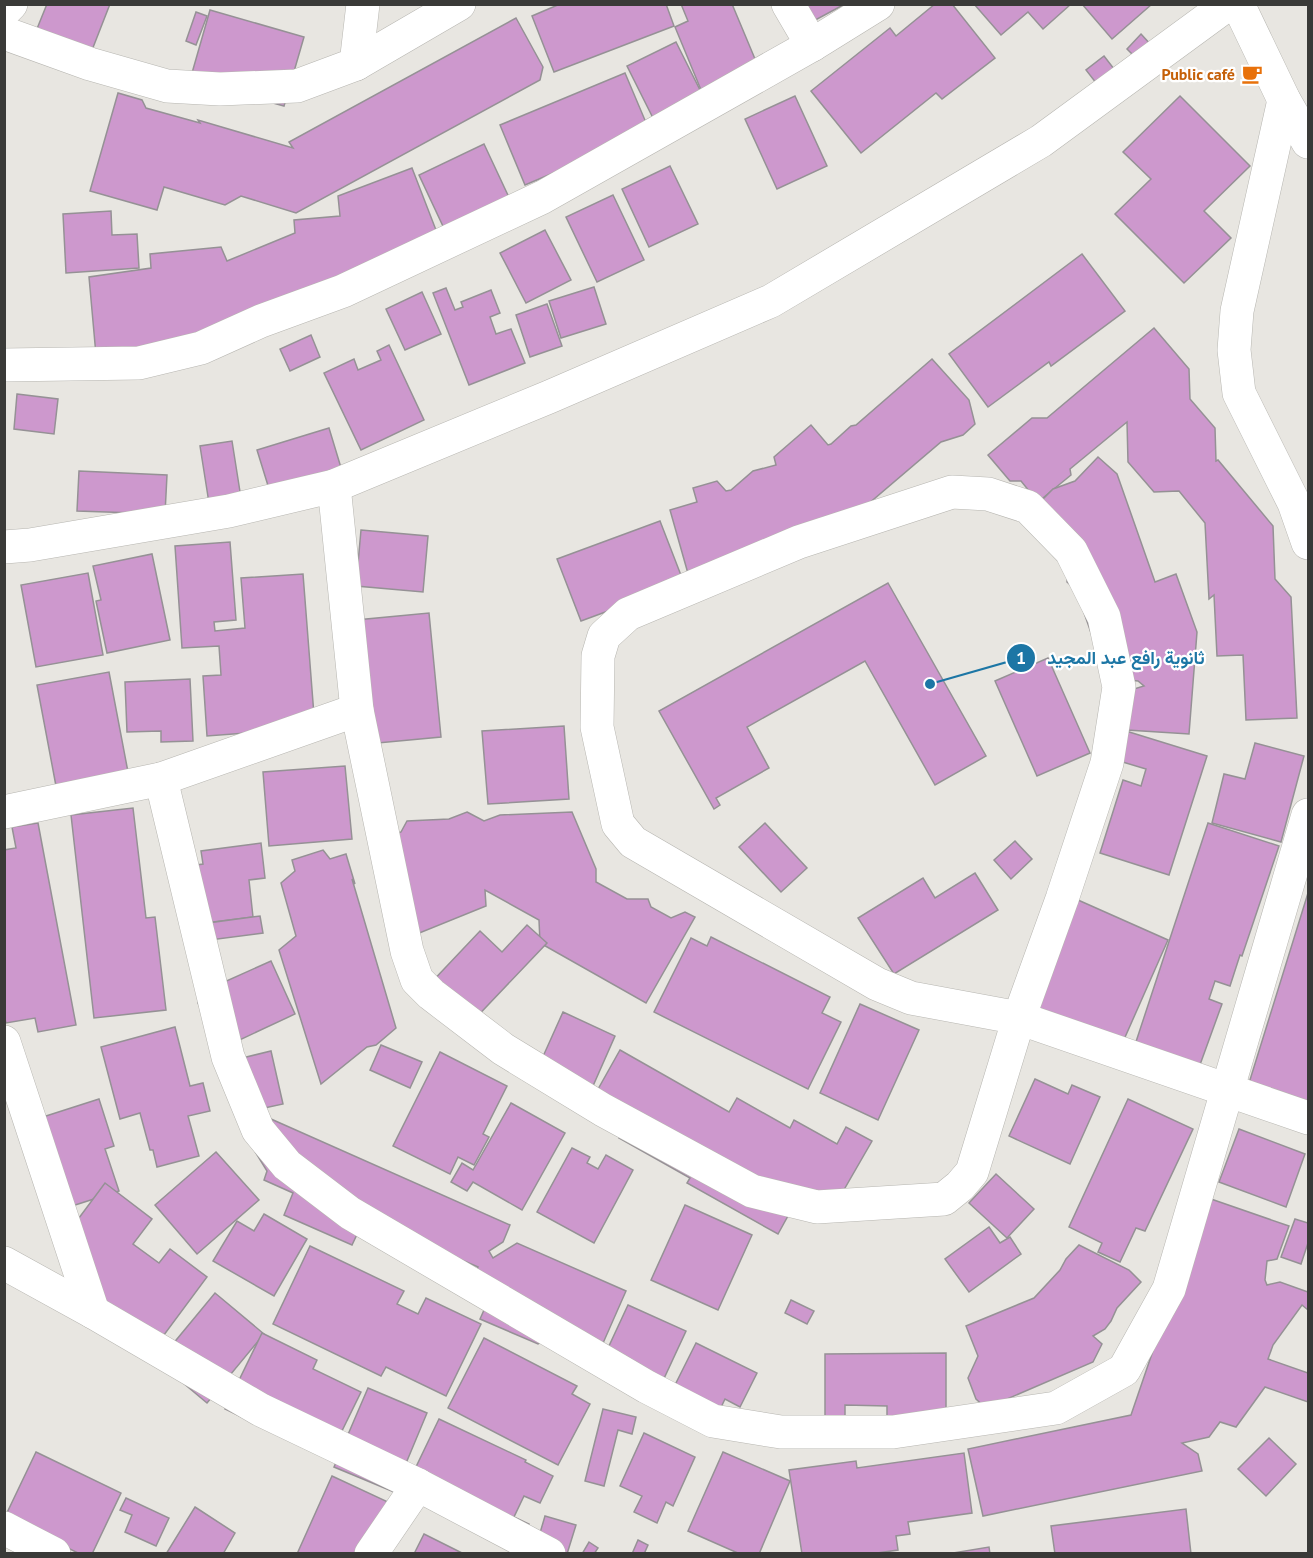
<svg xmlns="http://www.w3.org/2000/svg" width="1313" height="1558" font-family="'PT Sans',Vazirmatn,sans-serif">
<rect width="100%" height="100%" fill="#e8e6e1"/>
<!-- building -->
<g fill="#cd98cd" stroke="#959195" stroke-width="1.5">
<polygon points="47,4 110,4 85,68 30,46"/>
<polygon points="666,4 674,26 554,72 532,16 560,4"/>
<polygon points="681,4 732,4 763,78 706,102 675,27 688,21"/>
<polygon points="798,4 845,4 808,24"/>
<polygon points="935,4 952,4 995,58 942,99 936,93 861,153 811,91 890,28 896,36"/>
<polygon points="974,4 1071,4 1043,29 1028,12 1001,35"/>
<polygon points="1082,4 1152,4 1112,39"/>
<polygon points="210,10 304,37 284,106 190,80"/>
<polygon points="196,12 207,16 196,45 186,41"/>
<polygon points="516,18 543,67 540,80 296,213 241,196 225,205 164,187 157,210 90,191 118,93 142,100 146,108 200,123 198,120 293,148 289,142"/>
<polygon points="1141,34 1152,46 1138,60 1127,49"/>
<polygon points="676,42 703,96 654,120 627,66"/>
<polygon points="1104,56 1118,74 1100,88 1086,70"/>
<polygon points="625,73 650,132 525,185 500,125"/>
<polygon points="795,96 827,166 777,189 745,119"/>
<polygon points="1180,96 1250,166 1204,211 1231,238 1184,283 1115,214 1151,179 1123,152"/>
<polygon points="484,144 514,208 449,239 419,175"/>
<polygon points="670,166 698,224 649,247 622,189"/>
<polygon points="412,168 441,243 158,349 96,355 89,277 151,268 150,254 221,247 227,261 295,233 294,220 340,216 338,196"/>
<polygon points="613,195 644,260 597,282 566,217"/>
<polygon points="111,211 112,235 137,234 139,268 66,273 63,214"/>
<polygon points="545,230 571,280 526,303 500,253"/>
<polygon points="1082,254 1125,311 1051,366 1049,362 988,407 949,354"/>
<polygon points="594,287 606,324 561,338 549,301"/>
<polygon points="446,288 455,310 463,307 461,302 491,290 500,313 490,317 496,334 511,329 525,363 469,385 433,293"/>
<polygon points="422,292 441,334 405,350 386,309"/>
<polygon points="547,304 562,346 530,357 516,315"/>
<polygon points="1154,328 1189,369 1190,399 1215,428 1216,461 1218,460 1273,526 1275,579 1291,597 1297,718 1246,720 1243,655 1217,656 1214,595 1209,599 1205,523 1179,491 1154,492 1128,462 1127,422 1070,469 1071,475 1038,502 1021,481 1010,481 988,455 1032,418 1047,418"/>
<polygon points="311,335 320,357 290,371 280,349"/>
<polygon points="389,345 424,420 361,450 324,373 354,359 358,370 381,360 377,351"/>
<polygon points="932,359 969,400 975,424 963,435 941,442 847,522 689,577 670,510 697,502 693,488 717,481 726,491 731,490 753,471 776,465 774,457 811,425 828,445 831,444 851,426 856,425"/>
<polygon points="17,394 58,399 54,434 14,429"/>
<polygon points="329,428 342,471 270,492 257,450"/>
<polygon points="232,441 241,498 209,503 200,446"/>
<polygon points="1098,457 1117,474 1155,582 1176,574 1197,632 1189,734 1127,730 1124,692 1144,686 1138,681 1107,678 1076,590 1067,582 1069,563 1037,505 1053,489 1075,481"/>
<polygon points="79,471 167,475 165,514 77,511"/>
<polygon points="660,521 684,583 581,621 557,559"/>
<polygon points="361,530 428,536 423,592 356,586"/>
<polygon points="230,542 236,620 214,622 215,631 245,628 241,578 303,574 315,728 207,736 203,676 221,675 219,646 182,648 175,546"/>
<polygon points="152,554 170,640 107,653 96,601 101,600 93,566"/>
<polygon points="88,573 103,655 36,667 21,585"/>
<polygon points="888,583 986,756 935,785 865,661 747,727 769,768 716,798 720,805 714,809 659,711"/>
<polygon points="429,613 441,737 367,744 356,620"/>
<polygon points="1048,658 1090,753 1037,776 995,681"/>
<polygon points="109,672 128,772 56,786 37,685"/>
<polygon points="190,679 193,741 161,742 161,731 127,732 125,682"/>
<polygon points="564,726 569,799 488,804 482,731"/>
<polygon points="1126,731 1207,756 1169,875 1100,853 1123,780 1141,786 1146,769 1116,760"/>
<polygon points="1255,743 1304,756 1281,842 1212,823 1224,774 1245,779"/>
<polygon points="345,766 352,839 269,846 263,772"/>
<polygon points="133,808 146,918 155,917 166,1010 94,1018 71,815"/>
<polygon points="467,812 484,821 500,815 572,812 596,869 596,882 627,899 648,899 651,907 671,918 685,912 695,917 646,1003 540,943 539,920 485,890 486,906 412,936 388,837 401,832 407,821 449,819"/>
<polygon points="38,823 76,1025 38,1032 35,1018 6,1023 4,1016 4,850 16,848 12,827"/>
<polygon points="765,823 807,868 781,892 739,847"/>
<polygon points="1208,823 1279,846 1242,956 1240,955 1230,986 1215,981 1209,999 1222,1004 1193,1084 1129,1063"/>
<polygon points="1015,841 1032,859 1011,879 994,860"/>
<polygon points="261,843 265,878 249,880 253,917 189,925 182,867 203,864 201,851"/>
<polygon points="323,850 330,859 346,854 355,884 352,879 396,1028 376,1045 367,1047 321,1084 279,950 296,936 281,883 295,871 292,860"/>
<polygon points="975,873 998,910 894,974 858,918 923,878 935,898"/>
<polygon points="1308,893 1308,1116 1245,1096"/>
<polygon points="1078,900 1168,940 1122,1044 1032,1006"/>
<polygon points="260,916 263,933 210,940 208,923"/>
<polygon points="527,925 547,943 469,1025 428,986 480,931 502,952"/>
<polygon points="711,937 830,997 822,1013 841,1022 808,1089 654,1012 691,938 707,946"/>
<polygon points="271,961 295,1014 233,1043 225,1064 198,1003 205,1000 202,992"/>
<polygon points="860,1004 919,1030 878,1120 820,1093"/>
<polygon points="563,1012 615,1036 589,1095 536,1072"/>
<polygon points="175,1027 190,1086 203,1083 210,1111 188,1116 199,1156 157,1167 153,1150 150,1150 140,1113 120,1119 101,1047"/>
<polygon points="381,1045 422,1062 410,1088 370,1070"/>
<polygon points="620,1050 729,1112 737,1098 790,1128 794,1120 837,1144 846,1127 872,1141 830,1214 799,1196 778,1234 687,1183 690,1178 619,1138 625,1128 588,1107"/>
<polygon points="271,1051 283,1104 250,1111 238,1059"/>
<polygon points="440,1052 507,1086 483,1134 489,1137 474,1165 458,1157 450,1174 393,1146"/>
<polygon points="1035,1079 1068,1094 1072,1085 1100,1097 1070,1164 1009,1136"/>
<polygon points="99,1099 114,1146 105,1149 119,1191 50,1213 21,1124"/>
<polygon points="1128,1099 1193,1129 1145,1231 1136,1228 1120,1262 1098,1252 1102,1243 1069,1227"/>
<polygon points="511,1103 565,1133 522,1210 473,1182 467,1191 451,1182 462,1163 473,1170"/>
<polygon points="271,1119 510,1225 503,1242 489,1251 493,1258 517,1243 626,1291 600,1350 548,1338 538,1344 480,1319 492,1292 471,1283 478,1267 457,1258 361,1226 352,1245 284,1215 293,1193 264,1180 267,1171 245,1135"/>
<polygon points="1239,1129 1305,1154 1286,1207 1219,1182"/>
<polygon points="572,1148 590,1157 587,1163 598,1169 606,1155 633,1170 594,1243 537,1212"/>
<polygon points="216,1152 259,1200 197,1254 155,1205"/>
<polygon points="996,1174 1034,1209 1007,1238 969,1203"/>
<polygon points="105,1183 152,1219 133,1244 159,1263 170,1249 207,1277 158,1343 73,1281 67,1234"/>
<polygon points="1211,1199 1289,1226 1277,1259 1267,1261 1265,1280 1267,1285 1280,1282 1308,1292 1308,1310 1302,1305 1273,1345 1268,1359 1308,1373 1308,1402 1265,1387 1236,1427 1220,1422 1209,1437 1182,1443 1198,1454 1202,1471 983,1516 968,1449 1131,1415 1185,1257"/>
<polygon points="685,1205 752,1235 718,1310 651,1280"/>
<polygon points="264,1214 307,1239 274,1296 213,1261 237,1221 254,1231"/>
<polygon points="1295,1219 1308,1223 1308,1243 1301,1264 1281,1257"/>
<polygon points="989,1227 1000,1243 1010,1237 1021,1254 969,1292 945,1259"/>
<polygon points="1079,1245 1129,1270 1141,1282 1117,1308 1111,1321 1105,1329 1093,1336 1102,1344 1093,1362 986,1408 976,1399 968,1378 978,1356 966,1326 1034,1298 1060,1270 1066,1259"/>
<polygon points="310,1246 404,1291 397,1304 418,1314 426,1298 481,1324 446,1396 386,1367 381,1376 273,1324"/>
<polygon points="215,1293 264,1334 207,1403 158,1362"/>
<polygon points="791,1300 814,1311 807,1324 785,1313"/>
<polygon points="628,1305 686,1331 654,1400 596,1374"/>
<polygon points="262,1333 317,1360 313,1369 361,1392 337,1441 279,1435 225,1409"/>
<polygon points="484,1338 577,1386 572,1394 590,1404 558,1465 448,1408"/>
<polygon points="696,1343 757,1373 740,1407 725,1399 715,1420 669,1397"/>
<polygon points="946,1353 946,1418 887,1419 887,1406 845,1405 845,1416 825,1417 825,1354"/>
<polygon points="368,1388 427,1413 394,1492 334,1467"/>
<polygon points="603,1409 636,1417 632,1434 618,1430 604,1486 585,1481"/>
<polygon points="439,1419 526,1460 525,1462 553,1476 540,1503 524,1496 514,1517 529,1524 518,1549 403,1494"/>
<polygon points="644,1433 695,1457 673,1506 666,1502 657,1523 634,1512 642,1496 620,1486"/>
<polygon points="1269,1438 1296,1464 1266,1496 1238,1469"/>
<polygon points="36,1452 121,1493 92,1554 80,1554 5,1517"/>
<polygon points="723,1452 790,1481 759,1554 740,1554 688,1531"/>
<polygon points="964,1453 972,1513 908,1522 910,1534 896,1536 898,1550 870,1554 802,1554 789,1470 856,1461 857,1468"/>
<polygon points="332,1476 388,1502 365,1554 297,1554"/>
<polygon points="126,1498 169,1518 156,1546 125,1532 132,1515 120,1510"/>
<polygon points="195,1507 235,1533 223,1554 166,1554"/>
<polygon points="1186,1509 1191,1554 1055,1554 1051,1526"/>
<polygon points="545,1516 576,1525 567,1554 545,1554 535,1550"/>
<polygon points="424,1534 464,1554 414,1554"/>
<polygon points="638,1540 648,1545 644,1554 632,1554"/>
<polygon points="589,1542 598,1548 594,1554 582,1554"/>
<polygon points="989,1547 990,1554 947,1554"/>
</g>
<g fill="none" stroke-linecap="round" stroke-linejoin="round">
<!-- minor casing -->
<g stroke="#b7b6b1" stroke-width="34">
<g id="minor">
<polyline points="788,4 812,45"/>
<polyline points="1238,4 1284,100 1308,142"/>
<polyline points="4,11 11,4"/>
<polyline points="4,33 90,64 167,86 220,89 297,86 356,64 363,4"/>
<polyline points="356,64 459,4"/>
<polyline points="1284,100 1237,311 1234,350 1239,393 1294,503 1308,543"/>
<polyline points="4,365 139,363 201,348 261,321 343,291 543,197 812,45 878,4"/>
<polyline points="334,486 357,710 407,951 417,980 431,994 503,1049 603,1110 752,1191 817,1207 944,1199 960,1186 972,1172 1019,1018 1062,899 1107,763 1119,687 1104,617 1071,551 1028,507 988,494 952,492 799,542 628,614 604,636 598,656 597,727 618,824 633,842 877,984 911,998 1019,1018 1308,1118"/>
<polyline points="4,547 30,545 229,511 334,486 549,397 771,301 1041,141 1228,4"/>
<polyline points="161,779 228,1057 258,1130 287,1165 350,1213 647,1387 713,1421 781,1432 893,1432 1056,1408 1124,1370 1169,1289 1308,815"/>
<polyline points="4,812 161,779 357,710"/>
<polyline points="4,1042 93,1312"/>
<polyline points="4,1263 93,1312 261,1410 418,1485 549,1554"/>
<polyline points="4,1528 54,1554"/>
<polyline points="371,1554 418,1485"/>
</g>
</g>
<!-- minor -->
<use href="#minor" stroke="#fff" stroke-width="33"/>
</g>
<!-- icons -->
<defs>
<g id="cafe-bare" transform="scale(1.62)"><path d="M-5.5-4.5H6V0H3Q3 3.5 0 3.5H-2.5Q-5.5 3.5-5.5 0ZM3-3.2v2h1.7v-2ZM-6 4.5H4V6H-6Z" fill="#e8710a" stroke="#fff" stroke-width="2.5" paint-order="stroke"/></g>
</defs>
<g fill-rule="evenodd">
<use href="#cafe-bare" x="1252" y="74"/>
</g>
<g text-anchor="middle" dominant-baseline="central" stroke-width="4.5" stroke-linejoin="round" paint-order="stroke">
<!-- food labels -->
<g font-size="16" font-weight="bold" fill="#c56008" stroke="#fff" text-anchor="end">
<text x="1235" y="74">Public café</text>
</g>
</g>
<!-- callouts -->
<path fill="none" stroke="#1c76a5" stroke-width="2" d="M930 684L1021 658"/>
<g fill="#1c76a5" stroke="#fff" stroke-width="2">
<circle cx="930" cy="684" r="6"/>
<circle cx="1021" cy="658" r="15"/>
</g>
<g font-size="18" text-anchor="middle" font-weight="bold" fill="#fff">
<text x="1021" y="664">1</text>
</g>
<g font-size="18" text-anchor="middle" font-weight="bold" fill="#1c76a5" stroke="#fff" stroke-width="4.5" stroke-linejoin="round" paint-order="stroke">
<text x="1126" y="664">ثانوية رافع عبد المجيد</text>
</g>
<!-- border -->
<rect width="1313" height="1558" fill="none" stroke="#3a3a38" stroke-width="12"/>
</svg>
